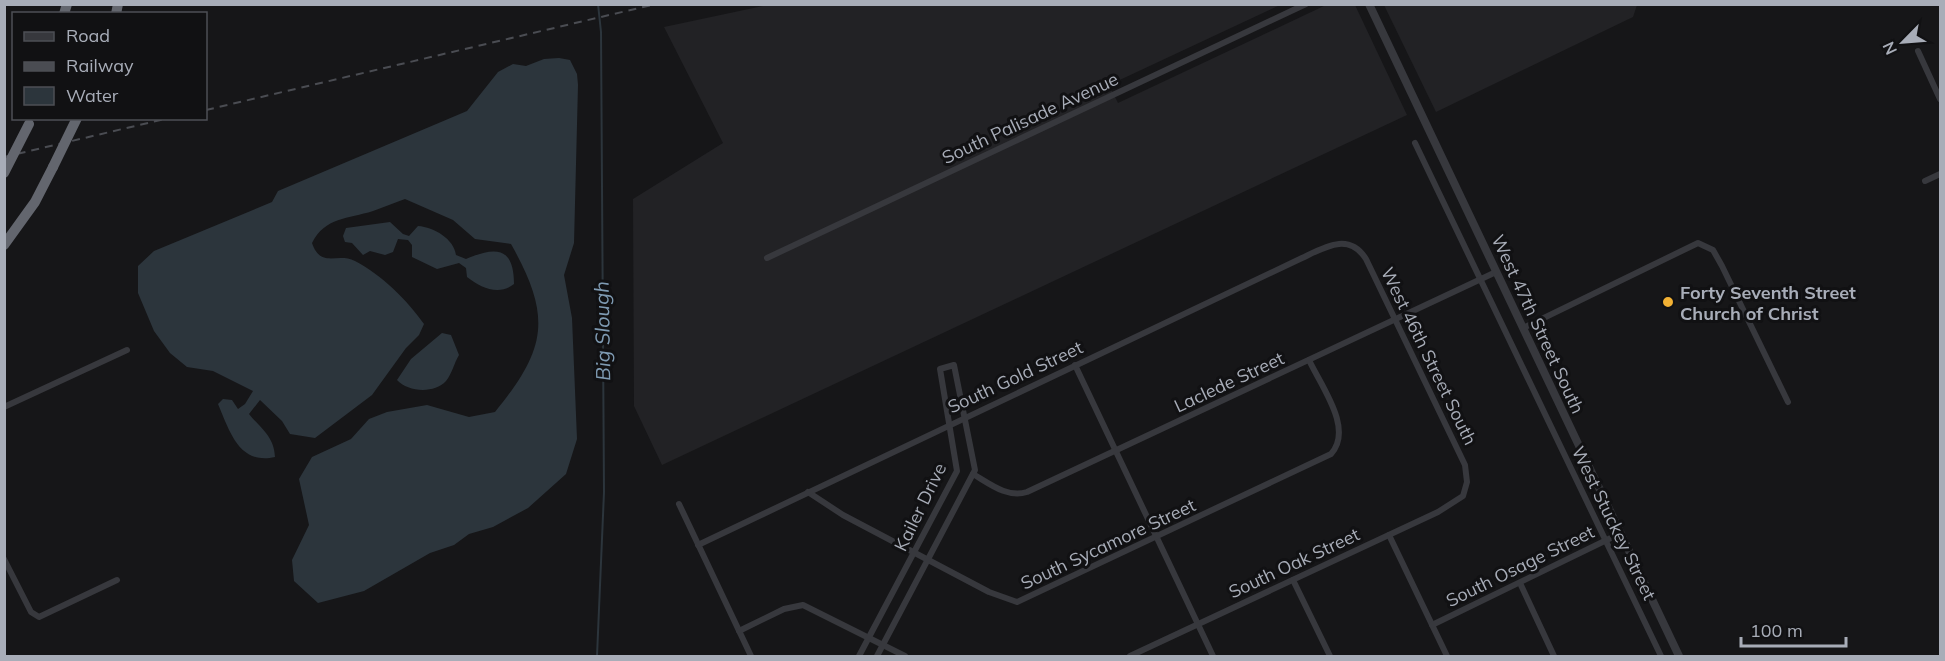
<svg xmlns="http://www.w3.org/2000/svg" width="1945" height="661" font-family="Mulish,sans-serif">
<rect width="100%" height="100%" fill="#161618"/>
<!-- built -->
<g fill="#222225">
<polygon points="767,5 1280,5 1109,85 1118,103 1326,5 1355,5 1407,115 662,465 634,406 633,199 723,143 664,27"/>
<polygon points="1384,5 1637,5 1633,17 1436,112"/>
</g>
<!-- water -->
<g fill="#2c353c">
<path d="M 559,58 L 570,60 L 577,74 L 578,85 L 574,243 L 564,275 L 572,318 L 577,439 L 566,474 L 528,508 L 493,527 L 469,534 L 454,545 L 430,553 L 364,591 L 318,603 L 294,581 L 292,560 L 309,525 L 299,479 L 312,457 L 351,439 L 369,419 L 387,412 L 427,405 L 469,417 L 495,412 C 547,348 552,317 511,244 L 475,239 L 453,220 L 405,199 C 394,203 384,207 373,211 C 348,219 325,217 312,243 C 321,269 337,252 355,261 C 382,275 407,300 424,324 L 419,335 L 406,348 L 372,395 L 315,438 L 290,434 L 282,421 L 260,400 L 249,414 C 261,429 274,436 275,457 C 239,465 230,432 218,404 L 223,399 L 232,400 L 238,409 L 245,404 L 253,391 L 213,371 L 187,367 L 170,353 L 154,331 L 138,293 L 138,266 L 154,251 L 272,202 L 278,191 L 467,111 L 498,72 L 513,64 L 526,66 L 544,59 Z"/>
<path d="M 390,222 L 403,234 L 409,236 L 418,226 C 434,227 454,239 456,255 L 466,259 C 496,246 514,247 514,284 C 499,296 481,288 467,277 L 466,268 L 459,263 L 437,269 L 412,257 L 412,245 L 408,240 L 398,239 L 393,252 L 385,255 L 370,251 L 363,255 L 352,243 L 345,242 L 343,236 L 346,228 Z"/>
<path d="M 442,333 L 451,335 L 459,355 C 454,363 452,374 446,381 C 434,394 408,392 397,380 L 411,359 Z"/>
</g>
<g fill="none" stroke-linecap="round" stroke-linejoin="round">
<!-- stream -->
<polyline stroke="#2c353c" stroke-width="2" points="597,656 604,492 601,32 598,4"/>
<!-- minor -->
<g stroke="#37383d" stroke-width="6">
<polyline points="1918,51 1940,99"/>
<polyline points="1415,143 1661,656"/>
<polyline points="1925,181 1940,174"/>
<polyline points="767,258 1306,4"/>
<polyline points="1523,328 1698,243 1713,250 1722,266 1788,402"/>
<polyline points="1075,365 1213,656"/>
<polyline points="4,407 127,350"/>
<path d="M 973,474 C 990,484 1007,498 1027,492 L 1496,272"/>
<path d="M 808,492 L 843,515 L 989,592 L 1017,602 L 1331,454 C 1354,429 1321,386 1309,360"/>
<polyline points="679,504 751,656"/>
<polyline points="1389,535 1447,656"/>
<path d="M 698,545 L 1302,258 C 1325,247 1349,232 1366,259 L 1465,465 L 1467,482 L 1463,496 L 1438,512 L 1130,656"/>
<polyline points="4,559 31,612 39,617 117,580"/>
<polyline points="1293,580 1330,656"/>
<polyline points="1520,583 1554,656"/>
<polyline points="1432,625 1621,533"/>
<polyline points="739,631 784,609 803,605 905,656"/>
<polyline points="859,656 957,471 940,369 954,365 975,470 877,656"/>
</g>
<!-- tertiary -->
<polyline stroke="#37383d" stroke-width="8" points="1369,4 1679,656"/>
<!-- motorway -->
<g stroke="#63666e" stroke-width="10">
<polyline points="64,14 67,4"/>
<polyline points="116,14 118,4"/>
<polyline points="4,245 35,202 53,167"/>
</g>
<!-- rail -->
<g stroke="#4a4c52" stroke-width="2" stroke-dasharray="8 6" stroke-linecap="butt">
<polyline points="206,110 656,4"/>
<polyline points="4,157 169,118"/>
</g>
<!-- motorway-bridge -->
<g stroke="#63666e" stroke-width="10">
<polyline points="53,167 77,118"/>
<polyline points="4,173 29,124"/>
</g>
</g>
<!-- markers -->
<circle fill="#f2b134" stroke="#111113" stroke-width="2" cx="1668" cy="302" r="6"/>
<g text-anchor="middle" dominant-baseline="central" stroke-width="6" stroke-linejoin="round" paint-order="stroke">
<!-- street labels -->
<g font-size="18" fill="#a8adb8" stroke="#111113">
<text transform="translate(1030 118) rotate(-25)">South Palisade Avenue</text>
<text transform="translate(1538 324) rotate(65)">West 47th Street South</text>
<text transform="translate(1429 356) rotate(64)">West 46th Street South</text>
<text transform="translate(1015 377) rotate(-25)">South Gold Street</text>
<text transform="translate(1229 382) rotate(-25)">Laclede Street</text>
<text transform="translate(920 507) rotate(-64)">Kailer Drive</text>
<text transform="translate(1614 523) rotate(64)">West Stuckey Street</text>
<text transform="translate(1108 544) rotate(-25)">South Sycamore Street</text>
<text transform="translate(1294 563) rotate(-25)">South Oak Street</text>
<text transform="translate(1520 566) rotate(-26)">South Osage Street</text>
</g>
<!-- poi labels -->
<g font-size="18" font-weight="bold" fill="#a8adb8" stroke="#111113" text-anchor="start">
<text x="1680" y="292">Forty Seventh Street<tspan x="1680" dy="21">Church of Christ</tspan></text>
</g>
<!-- water labels -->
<g font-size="20" font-style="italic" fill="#7f9bb3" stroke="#111113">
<text transform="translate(602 331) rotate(-91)">Big Slough</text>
</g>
</g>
<!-- border -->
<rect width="1945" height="661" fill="none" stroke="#a8adb8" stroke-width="12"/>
<!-- legend -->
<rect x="12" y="12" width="195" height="108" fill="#111113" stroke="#4d4f55" stroke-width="1.5"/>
<rect x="24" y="32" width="30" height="9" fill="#37383d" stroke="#4d4f55" stroke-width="1.5"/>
<text x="66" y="42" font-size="18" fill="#a8adb8">Road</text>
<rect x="24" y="62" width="30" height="9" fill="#4a4c52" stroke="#4d4f55" stroke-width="1.5"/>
<text x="66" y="72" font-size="18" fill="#a8adb8">Railway</text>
<rect x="24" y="87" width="30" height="18" fill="#2c353c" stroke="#4d4f55" stroke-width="1.5"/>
<text x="66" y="102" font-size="18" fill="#a8adb8">Water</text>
<!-- north arrow -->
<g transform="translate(1903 42) rotate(245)" stroke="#111113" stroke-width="4.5" paint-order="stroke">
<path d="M0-4.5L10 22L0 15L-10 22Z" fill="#a8adb8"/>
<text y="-9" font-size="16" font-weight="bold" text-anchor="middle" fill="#a8adb8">N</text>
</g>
<!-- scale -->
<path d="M1741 637v9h105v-9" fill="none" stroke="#a8adb8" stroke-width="3"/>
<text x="1750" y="637" font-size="18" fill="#a8adb8" stroke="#111113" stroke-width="4.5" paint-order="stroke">100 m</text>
</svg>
